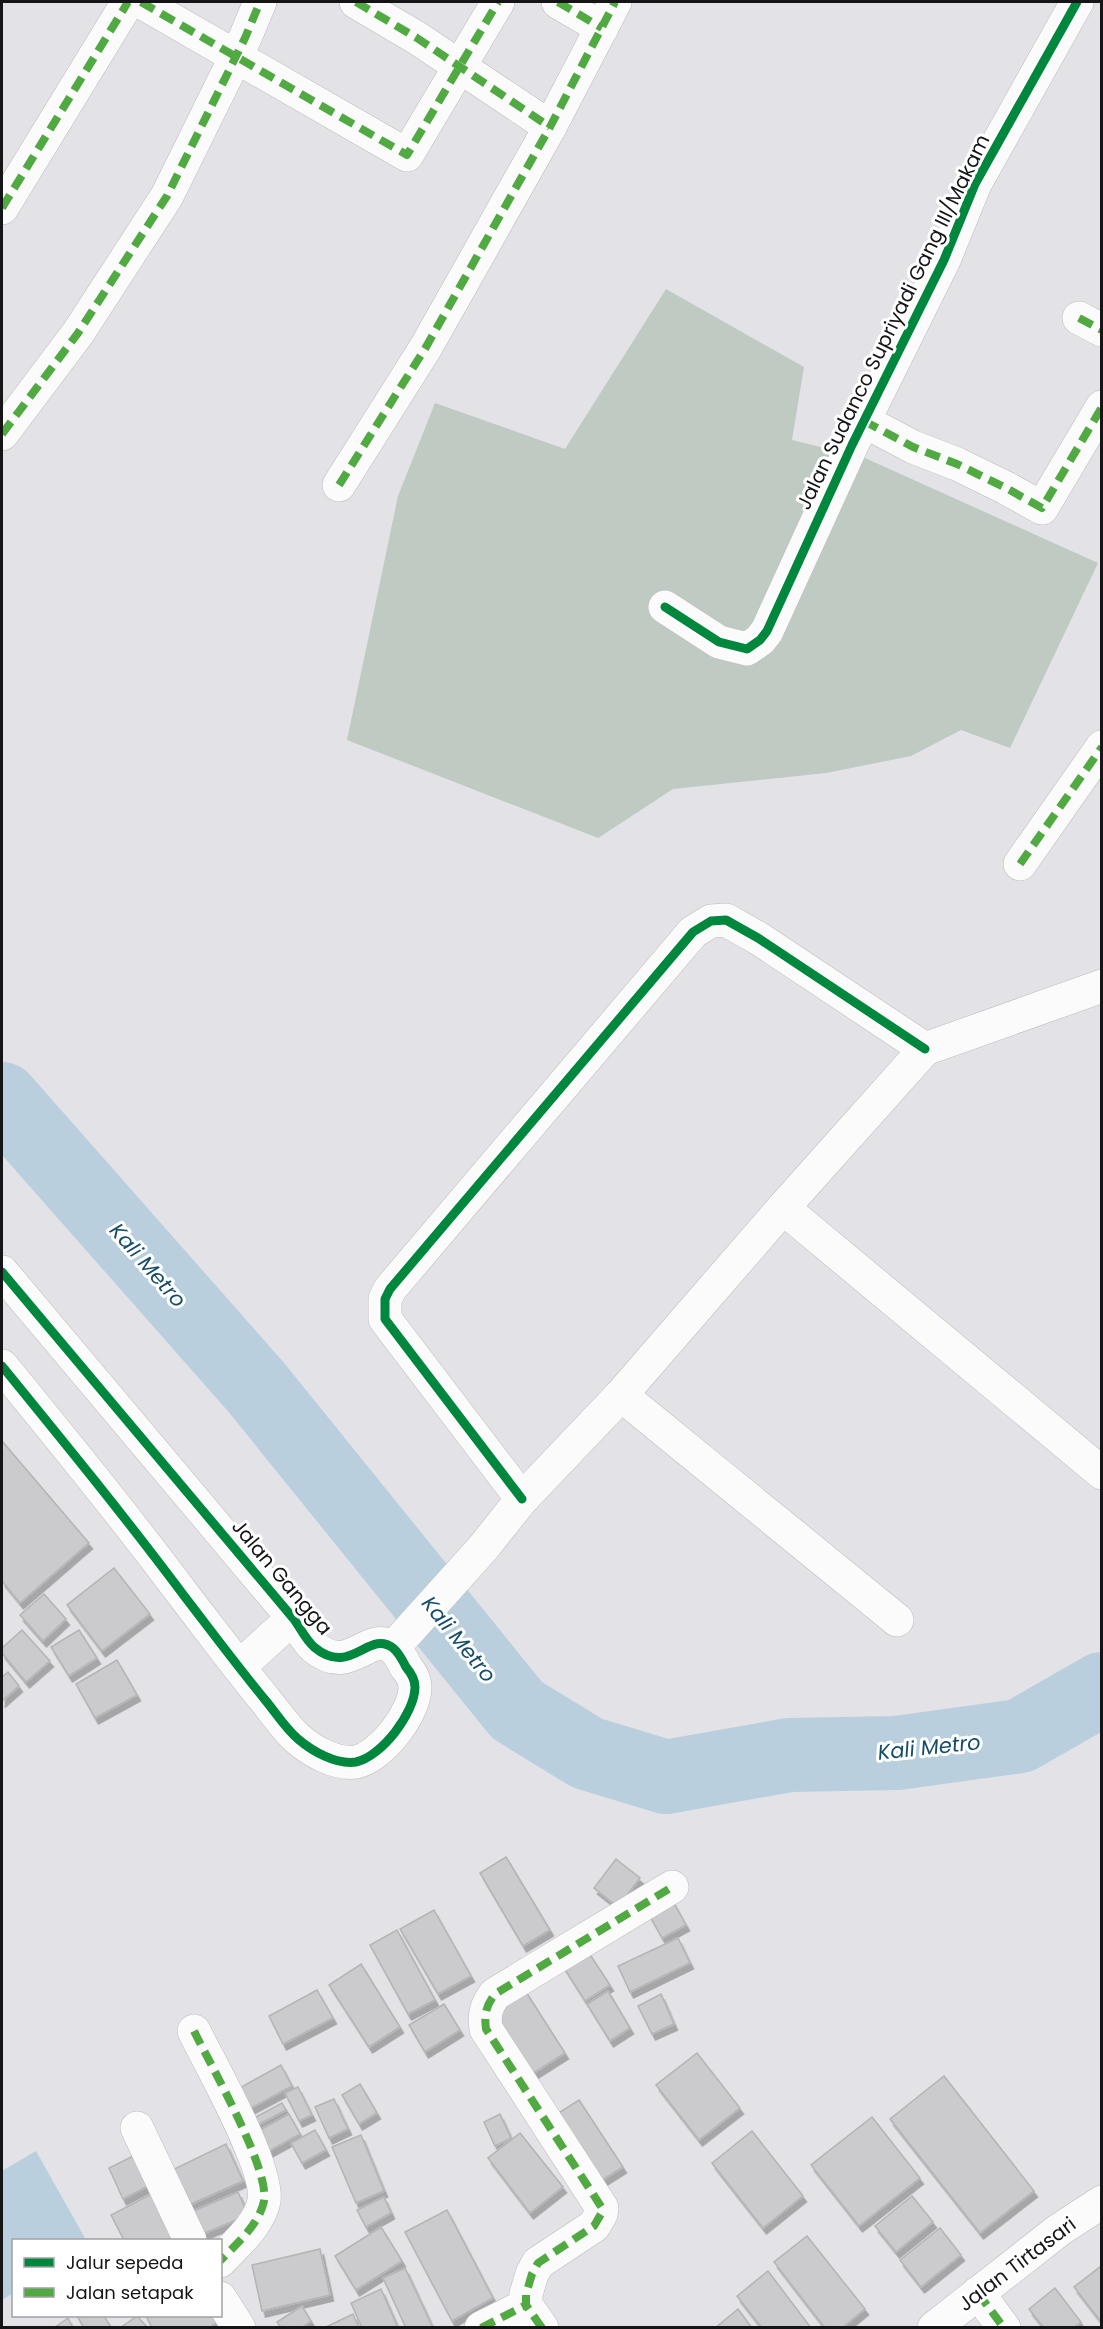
<svg xmlns="http://www.w3.org/2000/svg" width="1103" height="2329" font-family="Poppins,sans-serif">
<defs>
<filter id="shadow"><feDropShadow dx="3.5" dy="6" stdDeviation="0" flood-color="#0004"/></filter>
</defs>
<rect width="100%" height="100%" fill="#e2e2e7"/>
<!-- green -->
<polygon fill="#bfcbc2" points="666,289 804,367 792,440 865,458 1098,563 1010,748 961,730 911,756 826,773 673,789 598,838 347,740 398,496 435,403 565,449"/>
<!-- water -->
<polygon fill="#b9cfde" points="36,2151 86,2240 14,2240 13,2293 2,2300 2,2171"/>
<g fill="none" stroke-linecap="round" stroke-linejoin="round">
<!-- river -->
<polyline stroke="#b9cfde" stroke-width="74" points="2,1099 256,1387 517,1710 587,1753 666,1777 789,1755 897,1753 1020,1736 1102,1689"/>
</g>
<!-- building -->
<g fill="#cbcacc" stroke="#b5b3b4" stroke-width="1.5" filter="url(#shadow)">
<polygon points="2,1441 89,1543 20,1603 2,1581"/>
<polygon points="114,1568 150,1614 102,1651 67,1605"/>
<polygon points="44,1594 66,1619 43,1641 20,1615"/>
<polygon points="22,1630 50,1661 26,1682 2,1653 2,1648"/>
<polygon points="79,1630 97,1658 69,1676 51,1647"/>
<polygon points="117,1660 137,1695 95,1718 76,1684"/>
<polygon points="8,1672 19,1686 2,1701 2,1677"/>
<polygon points="506,1857 550,1930 523,1946 480,1873"/>
<polygon points="616,1859 640,1878 618,1907 594,1888"/>
<polygon points="671,1898 686,1925 662,1938 647,1911"/>
<polygon points="434,1910 471,1976 438,1994 400,1929"/>
<polygon points="397,1930 435,2000 408,2014 370,1945"/>
<polygon points="678,1938 690,1963 630,1992 618,1966"/>
<polygon points="585,1947 610,1985 585,2001 561,1963"/>
<polygon points="361,1964 400,2027 369,2047 329,1985"/>
<polygon points="317,1990 333,2018 283,2044 269,2016"/>
<polygon points="608,1991 630,2028 610,2041 587,2004"/>
<polygon points="526,1992 565,2053 532,2074 494,2012"/>
<polygon points="661,1994 674,2024 652,2034 638,2006"/>
<polygon points="444,2004 460,2030 425,2052 409,2025"/>
<polygon points="697,2053 740,2108 699,2140 656,2085"/>
<polygon points="281,2065 292,2086 249,2109 238,2089"/>
<polygon points="944,2076 1034,2191 980,2233 890,2119"/>
<polygon points="360,2084 377,2113 359,2124 342,2095"/>
<polygon points="298,2087 312,2115 299,2121 285,2093"/>
<polygon points="334,2099 348,2129 329,2138 315,2107"/>
<polygon points="579,2100 623,2167 601,2181 557,2114"/>
<polygon points="282,2103 286,2110 256,2126 252,2119"/>
<polygon points="289,2114 300,2134 269,2151 258,2131"/>
<polygon points="500,2114 511,2138 495,2146 484,2122"/>
<polygon points="872,2117 920,2178 859,2226 811,2165"/>
<polygon points="315,2130 326,2150 302,2163 291,2143"/>
<polygon points="752,2131 803,2196 763,2228 712,2163"/>
<polygon points="520,2133 563,2187 530,2213 488,2158"/>
<polygon points="361,2135 384,2191 356,2203 332,2147"/>
<polygon points="226,2144 243,2181 180,2209 164,2174"/>
<polygon points="143,2151 158,2181 123,2199 109,2168"/>
<polygon points="159,2190 185,2240 124,2240 111,2215"/>
<polygon points="238,2192 248,2215 193,2238 184,2215"/>
<polygon points="912,2196 933,2222 896,2252 875,2226"/>
<polygon points="384,2197 391,2213 366,2227 357,2210"/>
<polygon points="447,2210 493,2298 452,2321 405,2232"/>
<polygon points="381,2227 402,2261 356,2290 335,2256"/>
<polygon points="940,2228 961,2255 921,2287 900,2260"/>
<polygon points="807,2236 865,2309 842,2328 825,2328 774,2262"/>
<polygon points="320,2249 330,2295 262,2311 252,2265"/>
<polygon points="1100,2267 1102,2268 1102,2323 1074,2287"/>
<polygon points="405,2268 433,2328 406,2328 383,2278"/>
<polygon points="768,2271 811,2328 762,2328 737,2296"/>
<polygon points="1055,2288 1081,2322 1073,2328 1044,2328 1029,2309"/>
<polygon points="381,2289 398,2328 362,2328 351,2303"/>
<polygon points="302,2306 311,2321 301,2328 281,2328 277,2322"/>
<polygon points="738,2309 752,2328 715,2328"/>
<polygon points="353,2314 359,2328 324,2328"/>
<polygon points="77,2316 104,2316 111,2327 84,2328"/>
<polygon points="137,2316 148,2328 120,2328"/>
<polygon points="146,2316 219,2316 222,2320 208,2328 152,2328"/>
<polygon points="68,2318 73,2328 54,2328"/>
</g>
<g fill="none" stroke-linecap="round" stroke-linejoin="round">
<!-- minor casing -->
<g stroke="#bcbcbf" stroke-width="34">
<g id="minor">
<polyline points="141,2 407,155 498,2"/>
<polyline points="356,2 417,38 550,127"/>
<polyline points="558,2 602,28"/>
<polyline points="2,208 128,2"/>
<polyline points="1079,318 1102,330"/>
<polyline points="864,421 913,447 957,464 1006,488 1042,508 1102,407"/>
<polyline points="2,434 78,333 167,196 245,38 260,2"/>
<polyline points="339,485 426,347 550,127 615,2"/>
<polyline points="665,607 719,642 747,649 760,640 767,631 852,445 944,260 975,184 1077,2"/>
<polyline points="1020,864 1102,747"/>
<polyline points="783,1208 1102,1473"/>
<path d="M 2,1272 L 293,1618 C 300,1627 305,1639 314,1647 C 351,1678 368,1629 393,1648 C 398,1652 403,1661 406,1667 C 411,1673 415,1680 415,1687 C 415,1713 381,1757 356,1762 C 336,1765 312,1751 298,1739 C 286,1729 276,1713 266,1701 C 238,1667 212,1632 185,1597 C 126,1518 64,1442 2,1366"/>
<polyline points="621,1395 897,1620"/>
<polyline points="522,1499 385,1319 385,1299 390,1289 693,932 711,921 726,920 758,938 925,1049"/>
<polyline points="393,1648 483,1548 522,1499 621,1395 783,1208 925,1049 1102,986"/>
<polyline points="239,1667 293,1618"/>
<path d="M 194,2031 C 210,2064 270,2169 264,2201 C 259,2225 236,2244 220,2261"/>
<polyline points="137,2128 190,2240"/>
<polyline points="978,2293 1004,2328"/>
<polyline points="220,2298 239,2328"/>
<polyline points="481,2328 526,2305"/>
<path d="M 542,2328 L 526,2305 L 526,2294 L 532,2274 L 538,2263 L 594,2226 L 601,2214 L 602,2208 L 486,2029 C 484,2014 486,2006 495,1994 L 672,1887"/>
<polyline points="934,2328 1059,2230 1102,2202"/>
</g>
</g>
<!-- minor -->
<use href="#minor" stroke="#fbfbfb" stroke-width="33"/>
<!-- quiet -->
<g stroke="#51a942" stroke-width="8" stroke-dasharray="15 8" stroke-linecap="butt">
<polyline points="141,2 407,155 498,2"/>
<polyline points="356,2 417,38 550,127"/>
<polyline points="558,2 602,28"/>
<polyline points="2,208 128,2"/>
<polyline points="1079,318 1102,330"/>
<polyline points="864,421 913,447 957,464 1006,488 1042,508 1102,407"/>
<polyline points="2,434 78,333 167,196 245,38 260,2"/>
<polyline points="339,485 426,347 550,127 615,2"/>
<polyline points="1020,864 1102,747"/>
<path d="M 194,2031 C 210,2064 270,2169 264,2201 C 259,2225 236,2244 220,2261"/>
<polyline points="978,2293 1004,2328"/>
<polyline points="481,2328 526,2305"/>
<path d="M 542,2328 L 526,2305 L 526,2294 L 532,2274 L 538,2263 L 594,2226 L 601,2214 L 602,2208 L 486,2029 C 484,2014 486,2006 495,1994 L 672,1887"/>
</g>
<!-- cycleway casing -->
<g stroke="#fff" stroke-width="13">
<g id="cycleway">
<polyline points="665,607 719,642 747,649 760,640 767,631 852,445 944,260 975,184 1077,2"/>
<path d="M 2,1272 L 293,1618 C 300,1627 305,1639 314,1647 C 351,1678 368,1629 393,1648 C 398,1652 403,1661 406,1667 C 411,1673 415,1680 415,1687 C 415,1713 381,1757 356,1762 C 336,1765 312,1751 298,1739 C 286,1729 276,1713 266,1701 C 238,1667 212,1632 185,1597 C 126,1518 64,1442 2,1366"/>
<polyline points="522,1499 385,1319 385,1299 390,1289 693,932 711,921 726,920 758,938 925,1049"/>
</g>
</g>
<!-- cycleway -->
<use href="#cycleway" stroke="#00873e" stroke-width="9"/>
</g>
<g text-anchor="middle" dominant-baseline="central" stroke-width="6" stroke-linejoin="round" paint-order="stroke">
<!-- street labels -->
<g font-size="20" fill="#151518" stroke="#fff">
<text transform="translate(893 322) rotate(-64)">Jalan Sudanco Supriyadi Gang III/Makam</text>
<text transform="translate(282 1577) rotate(50)">Jalan Gangga</text>
<text transform="translate(1017 2264) rotate(-37)">Jalan Tirtasari</text>
</g>
<!-- water labels -->
<g font-size="21" font-style="italic" fill="#164e6a" stroke="#fff">
<text transform="translate(148 1265) rotate(49)">Kali Metro</text>
<text transform="translate(459 1639) rotate(51)">Kali Metro</text>
<text transform="translate(929 1747) rotate(-6)">Kali Metro</text>
</g>
</g>
<!-- border -->
<rect width="1103" height="2329" fill="none" stroke="#151518" stroke-width="6"/>
<!-- legend -->
<rect x="12" y="2239" width="210" height="78" fill="#ffffff" stroke="#a1a1a3" stroke-width="1.5"/>
<rect x="24" y="2258" width="30" height="9" fill="#00873e" stroke="#a1a1a3" stroke-width="1.5"/>
<text x="66" y="2269" font-size="18" fill="#151518">Jalur sepeda</text>
<rect x="24" y="2288" width="30" height="9" fill="#51a942" stroke="#a1a1a3" stroke-width="1.5"/>
<text x="66" y="2299" font-size="18" fill="#151518">Jalan setapak</text>
</svg>
